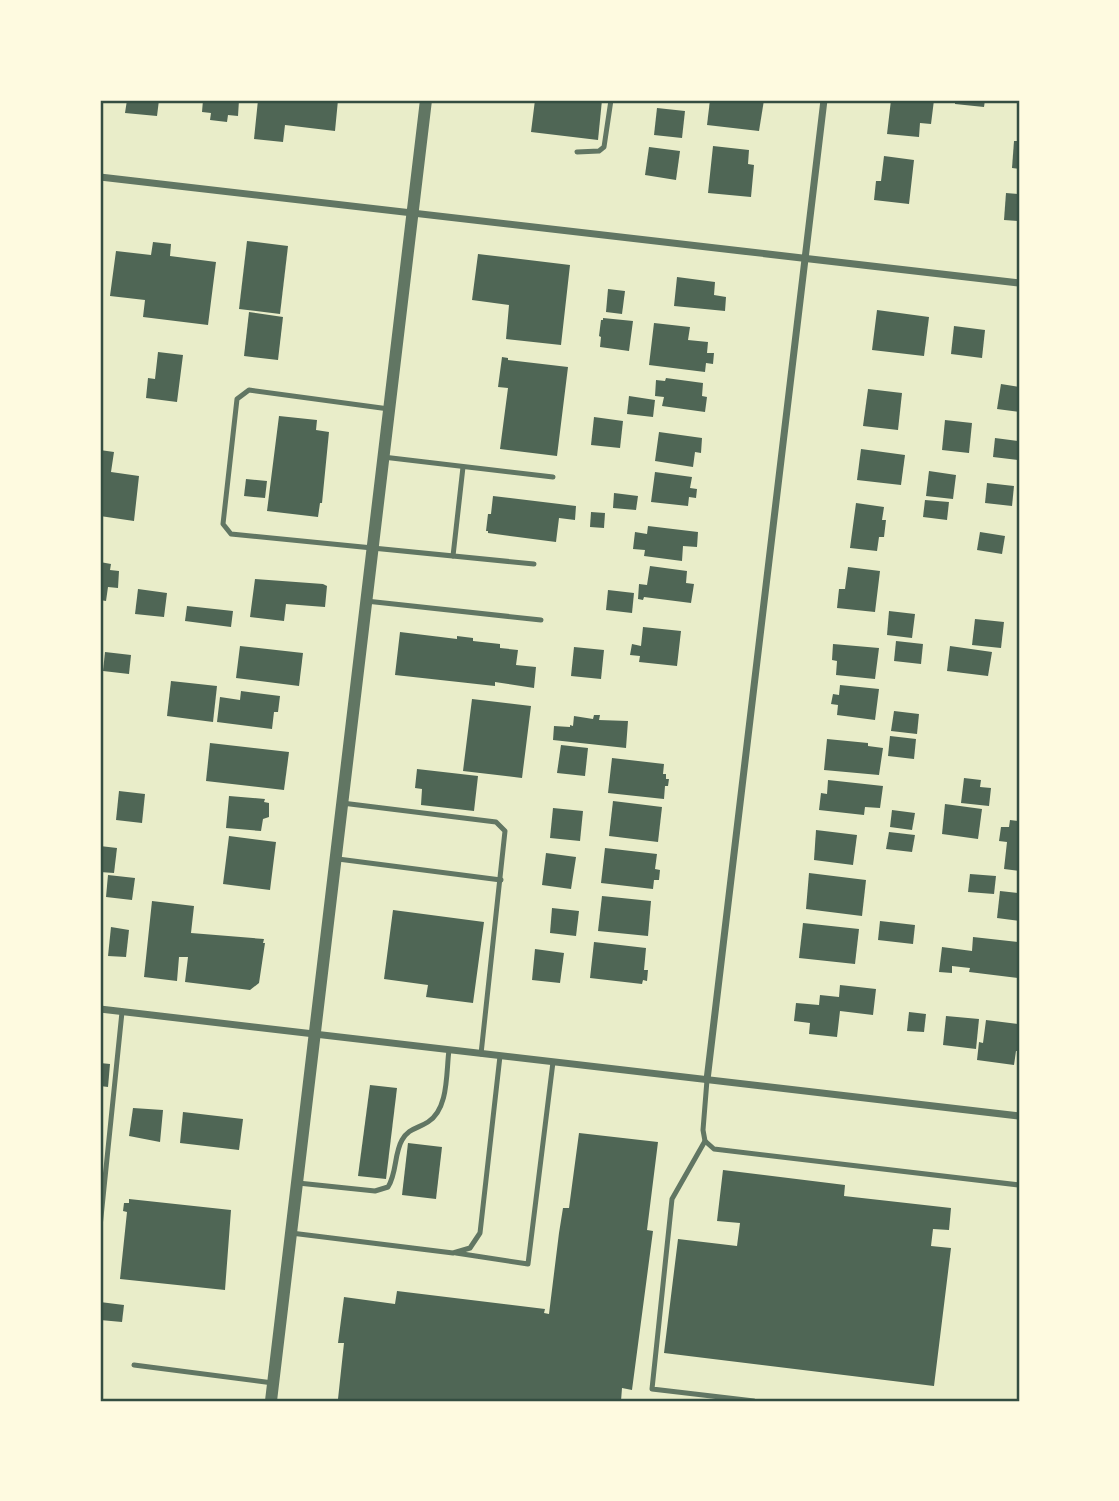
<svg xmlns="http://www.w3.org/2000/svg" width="1119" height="1501" font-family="'PT Sans',sans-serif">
<rect width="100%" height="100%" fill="#e9edc9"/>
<!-- building -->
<g fill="#4f6655">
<polygon points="127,100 159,100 157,116 125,113"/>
<polygon points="203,100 239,100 238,116 228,115 227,122 210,120 211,113 202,112"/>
<polygon points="258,100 338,100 335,131 285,125 283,142 254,139"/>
<polygon points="535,100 602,100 598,140 531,132"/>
<polygon points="710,100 764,100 759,131 707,125"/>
<polygon points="891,100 934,100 931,124 920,123 919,137 887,134"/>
<polygon points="955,100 985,100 984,107 955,104"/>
<polygon points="657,108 685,111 682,138 654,135"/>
<polygon points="1014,141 1019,141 1019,169 1012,168"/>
<polygon points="713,146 749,150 748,164 754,165 751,197 708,193"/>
<polygon points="649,147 680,151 676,180 645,175"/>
<polygon points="884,156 914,160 909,204 874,200 876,181 881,181"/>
<polygon points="1006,193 1019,194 1019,221 1004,220"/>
<polygon points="247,241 288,246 280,314 239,309"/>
<polygon points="153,242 171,244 170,256 216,262 208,325 143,317 145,300 110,296 116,251 151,255"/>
<polygon points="478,254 570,265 561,345 506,339 509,305 472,300"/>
<polygon points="677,277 715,282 714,295 726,297 725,311 674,306"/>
<polygon points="608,289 625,291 622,314 606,312"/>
<polygon points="877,310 929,317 924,356 872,350"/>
<polygon points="249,312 283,317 278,360 244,356"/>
<polygon points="603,318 633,321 629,351 600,347 601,337 599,336 601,320 603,320"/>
<polygon points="654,323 690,327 688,340 708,342 707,353 714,353 713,364 706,363 705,372 649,365"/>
<polygon points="954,326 985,330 982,358 951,354"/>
<polygon points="158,352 183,355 177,402 146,398 148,378 155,379"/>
<polygon points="502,357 508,358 508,360 568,367 557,456 500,449 508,388 498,387"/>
<polygon points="666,378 703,383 702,396 707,397 705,412 662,406 664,397 655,396 656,380 665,381"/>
<polygon points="1001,384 1019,387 1019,412 997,409"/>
<polygon points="868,389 902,393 898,430 863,426"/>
<polygon points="629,396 655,400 653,417 627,414"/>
<polygon points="279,416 317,420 316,430 329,432 322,503 320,503 318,517 267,511"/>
<polygon points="594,417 623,421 620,448 591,445"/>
<polygon points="945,420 972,423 969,453 942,450"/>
<polygon points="659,432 702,438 701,453 695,452 693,467 655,461"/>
<polygon points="995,438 1019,441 1019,460 993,457"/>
<polygon points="861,449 905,455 901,485 857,480"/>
<polygon points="100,450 114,452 111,472 139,476 134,521 100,516"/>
<polygon points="929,471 956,475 953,499 926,496"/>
<polygon points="655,472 692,477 690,488 697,489 696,498 689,497 688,506 651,502"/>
<polygon points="246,479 267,481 265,498 244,496"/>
<polygon points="987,483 1014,486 1012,506 985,503"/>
<polygon points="614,493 638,496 636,510 613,508"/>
<polygon points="493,496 576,506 575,520 559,518 556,542 488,533 488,531 486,531 488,514 491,514"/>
<polygon points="925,500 949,502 947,520 923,517"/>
<polygon points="856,503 884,507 882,520 886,520 884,537 879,537 877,551 850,548"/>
<polygon points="591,512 605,513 604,528 590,527"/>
<polygon points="648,526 698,532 697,547 683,546 682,561 644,556 645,550 633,549 635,532 647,534"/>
<polygon points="980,532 1005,536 1002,554 977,550"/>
<polygon points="100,562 111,564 110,570 119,571 118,588 108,587 106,601 100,600"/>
<polygon points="650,566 687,571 686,583 694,584 691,603 644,597 643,600 638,599 639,584 647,585"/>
<polygon points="848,567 880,571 875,612 837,608 839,589 845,589"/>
<polygon points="255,579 323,584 327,586 325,607 286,604 284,621 250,617"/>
<polygon points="138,589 167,593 164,617 135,614"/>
<polygon points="608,590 634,593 632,613 606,610"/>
<polygon points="187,606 233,611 231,627 185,621"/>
<polygon points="889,611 915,614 912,638 887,635"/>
<polygon points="975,619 1004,622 1001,648 972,645"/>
<polygon points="643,627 681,631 677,666 639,662 640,656 630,655 632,644 641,646"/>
<polygon points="400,632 457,639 457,636 473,638 473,641 500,644 500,648 518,650 516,665 536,667 534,688 495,682 495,686 395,675"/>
<polygon points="896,641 923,644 921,664 894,661"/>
<polygon points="833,644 879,648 875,679 836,675 837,661 832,660"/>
<polygon points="240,646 303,653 299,686 236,678"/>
<polygon points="950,646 992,652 988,676 947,671"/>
<polygon points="574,647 604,650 601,679 571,676"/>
<polygon points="105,652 131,655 129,674 103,671"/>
<polygon points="171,681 217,686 213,722 167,716"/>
<polygon points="840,685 879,689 875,720 837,715 838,705 831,704 833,694 839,695"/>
<polygon points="241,691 280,696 278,712 274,712 272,729 217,722 220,697 240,700"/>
<polygon points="472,699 531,706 522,778 463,771"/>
<polygon points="894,711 919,714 917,734 891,731"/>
<polygon points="594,715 600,715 599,720 628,721 626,748 553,740 554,726 570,727 570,725 573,726 574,716 593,719"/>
<polygon points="890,736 916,739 914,759 888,756"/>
<polygon points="827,739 868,743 868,746 883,748 879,775 824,770"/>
<polygon points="210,743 289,752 284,790 206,781"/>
<polygon points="561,745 588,748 585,776 557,773"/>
<polygon points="612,758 664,764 663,774 666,774 666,779 669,779 668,786 665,786 664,799 608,793"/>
<polygon points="417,769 478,776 474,811 421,805 422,789 415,788"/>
<polygon points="964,778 981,780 980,787 991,788 989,806 961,803"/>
<polygon points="828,780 883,786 880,808 865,807 864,815 819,810 821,793 827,794"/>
<polygon points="119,791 145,794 142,823 116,820"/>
<polygon points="229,796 265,799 264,802 269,803 269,817 263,819 261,831 226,828"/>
<polygon points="613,801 662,807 658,842 609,836"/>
<polygon points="945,804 982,809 978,839 942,834"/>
<polygon points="553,808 583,811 580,841 550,838"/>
<polygon points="892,810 915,813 912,830 890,827"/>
<polygon points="1010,820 1019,821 1019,871 1004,869 1007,842 999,841 1001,827 1009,827"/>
<polygon points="816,830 857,835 853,865 814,860"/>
<polygon points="889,832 915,835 912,852 886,849"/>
<polygon points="229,836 276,842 270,890 223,884"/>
<polygon points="100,846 117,848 114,873 100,872"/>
<polygon points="605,848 657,854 655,869 660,870 659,880 654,880 653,889 601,883"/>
<polygon points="546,853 576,857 571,889 542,885"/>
<polygon points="809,873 866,880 862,916 806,909"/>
<polygon points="970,874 996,876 994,894 968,892"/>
<polygon points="108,875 135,878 132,900 106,897"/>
<polygon points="1000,891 1019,893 1019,921 997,918"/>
<polygon points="602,896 651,901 648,936 598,931"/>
<polygon points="152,901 194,906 191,933 264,939 263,943 265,943 259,983 250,990 185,982 188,957 179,957 177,981 144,977"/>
<polygon points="552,908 579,911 576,936 550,933"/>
<polygon points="393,910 484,922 473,1003 426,997 428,985 384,979"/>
<polygon points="880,921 915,925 913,944 878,940"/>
<polygon points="803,923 859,929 855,964 799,958"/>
<polygon points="111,927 129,930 126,957 108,956"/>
<polygon points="973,937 1019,942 1019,978 969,972 970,968 952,966 952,973 939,972 942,947 972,951"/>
<polygon points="594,942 646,948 644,970 648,970 647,981 643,980 642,984 590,978"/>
<polygon points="535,949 564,953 560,983 532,980"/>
<polygon points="840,985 876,989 873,1015 840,1011 837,1037 809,1034 810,1023 794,1021 796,1003 819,1005 820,995 839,997"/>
<polygon points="909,1012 926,1014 924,1032 907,1031"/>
<polygon points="946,1016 979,1019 976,1049 943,1045"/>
<polygon points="986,1020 1019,1024 1018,1051 1016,1051 1014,1065 977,1060 979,1042 983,1043"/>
<polygon points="100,1063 110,1064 108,1087 100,1086"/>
<polygon points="370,1085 397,1088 386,1179 358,1176"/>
<polygon points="133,1108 163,1110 160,1142 129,1136"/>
<polygon points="183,1112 243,1119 239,1150 180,1143"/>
<polygon points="579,1133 658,1142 647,1230 653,1231 632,1390 622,1388 621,1401 353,1401 338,1399 344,1343 338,1343 344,1297 395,1304 397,1291 545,1309 544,1313 549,1314 559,1233 563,1208 569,1208"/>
<polygon points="408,1143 442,1147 436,1199 402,1195"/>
<polygon points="723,1170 845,1185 844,1196 951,1208 949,1230 933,1229 931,1246 951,1248 934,1386 664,1353 678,1239 737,1246 740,1223 717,1221"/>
<polygon points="129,1199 231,1210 225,1290 120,1279 127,1212 123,1211 124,1203 129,1203"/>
<polygon points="100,1302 124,1305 122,1322 100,1320"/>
</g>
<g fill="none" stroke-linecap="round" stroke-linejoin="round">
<!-- service -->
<g stroke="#617663" stroke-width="5">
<polyline points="577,152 599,151 604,147 611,100"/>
<polyline points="389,409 249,390 237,399 223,524 231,534 534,564"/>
<polyline points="383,457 553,477"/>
<polyline points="453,556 463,467"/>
<polyline points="366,601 541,620"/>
<polyline points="342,803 496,822 505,831 481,1054"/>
<polyline points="338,859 501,880"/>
<polyline points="707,1080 703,1130 705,1141 714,1149 1019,1185"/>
<polyline points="705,1141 672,1199 652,1389 754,1401"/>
<path d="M 298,1183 L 375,1191 L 388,1187 C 397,1173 394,1154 402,1140 C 409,1128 417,1129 428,1122 C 449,1109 446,1072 449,1050"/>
<polyline points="100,1227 122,1012"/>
<polyline points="291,1233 453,1253 470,1248 480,1233 500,1056"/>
<polyline points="456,1253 528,1264 553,1062"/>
<polyline points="134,1365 273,1383"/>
</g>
<!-- minor -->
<g stroke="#617663" stroke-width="7">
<polyline points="100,177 1019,283"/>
<polyline points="100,1009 1019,1116"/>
<polyline points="707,1080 824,100"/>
</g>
<!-- tertiary -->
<polyline stroke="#617663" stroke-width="12" points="271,1401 426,100"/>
</g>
<!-- border -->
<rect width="1119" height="1501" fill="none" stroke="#fefae0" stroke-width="203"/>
<rect x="102" y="102" width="916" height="1298" fill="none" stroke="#344e41" stroke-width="2.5"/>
</svg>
